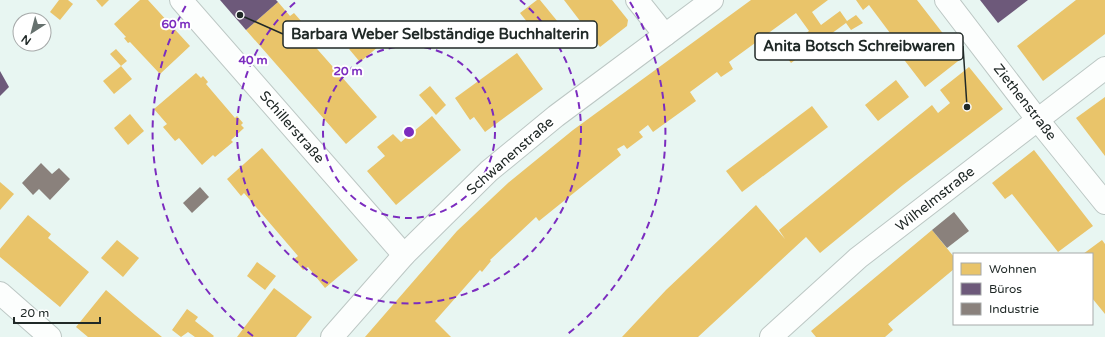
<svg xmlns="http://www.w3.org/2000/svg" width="1105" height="337" font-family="'Varela Round',sans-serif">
<rect width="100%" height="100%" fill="#e8f6f2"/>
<!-- homes -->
<g fill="#e9c46a">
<polygon points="59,0 68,0 73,4 60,20 50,12"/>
<polygon points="96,0 109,0 102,7"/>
<polygon points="140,0 148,0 190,46 160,74 130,42 128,43 124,38 126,37 114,24"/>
<polygon points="537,0 540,0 558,22 539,37 520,13"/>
<polygon points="564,0 612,0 628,20 627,26 600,47"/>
<polygon points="751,0 828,0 812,12 821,25 840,11 847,21 856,15 863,23 851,30 846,23 791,63 774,40 783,34 790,44 809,31 796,13 729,62 733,69 721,77 717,72 690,92 696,101 653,132 648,125 639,132 643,137 627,149 624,145 617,149 621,155 539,221 536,217 490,260 491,261 482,272 480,270 435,321 451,337 365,337 457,231 508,183 573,130"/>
<polygon points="856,0 917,0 962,58 925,87 892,44 896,41 869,5 863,10"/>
<polygon points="1076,0 1105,0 1105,34 1043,81 1017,46"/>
<polygon points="278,2 290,16 294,13 316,38 311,42 377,117 346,144 246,30"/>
<polygon points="366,34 378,47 360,62 349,49"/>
<polygon points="116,49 127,61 121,66 110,54"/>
<polygon points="517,53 543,89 485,132 474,117 470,120 455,98"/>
<polygon points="121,66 132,79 114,94 103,81"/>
<polygon points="969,67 1003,109 903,185 820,253 806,237 698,337 622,337 666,290 756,205 785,239 779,230 817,199 932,105 938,113 950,103 940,90"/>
<polygon points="196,73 201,78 203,76 208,82 206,84 235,118 237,116 243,123 241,125 244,128 231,140 233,142 215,157 213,155 202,165 179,138 175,141 163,127 167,124 154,109"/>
<polygon points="896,80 909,97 878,121 865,105"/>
<polygon points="430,86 446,105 436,115 419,95"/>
<polygon points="1105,97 1105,156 1076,118"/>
<polygon points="812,106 828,127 742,192 726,171"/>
<polygon points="130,114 144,131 128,145 114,128"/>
<polygon points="432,116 461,150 396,205 367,171 385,156 377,147 393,134 401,142"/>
<polygon points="262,148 358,260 325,288 308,267 303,270 294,259 298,256 244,193 241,196 227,179"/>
<polygon points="1034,150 1093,226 1058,252 1012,194 1005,199 992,183"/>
<polygon points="0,182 14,194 0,210"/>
<polygon points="28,215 51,234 48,238 89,272 60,307 0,257 0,249"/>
<polygon points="932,230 954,257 954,269 888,324 893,330 885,337 816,337 811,331"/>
<polygon points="117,240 139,258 123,277 101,258"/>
<polygon points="1102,240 1105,244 1105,314 1092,298 1092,254 1083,254"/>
<polygon points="257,262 276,276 265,290 247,276"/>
<polygon points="274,288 312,317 296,337 237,337"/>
<polygon points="106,290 135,315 162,337 88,337 76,327"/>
<polygon points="187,309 198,317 195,321 214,336 213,337 195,337 188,332 181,337 172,330"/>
</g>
<!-- offices -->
<g fill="#6d597a">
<polygon points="220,0 276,0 278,2 246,30"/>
<polygon points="980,0 1028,0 998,23"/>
<polygon points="0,71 9,87 0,96"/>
</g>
<!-- industry -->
<g fill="#8a817c">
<polygon points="41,163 52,174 59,168 70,179 50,200 39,189 33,195 22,183"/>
<polygon points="200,187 209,197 192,213 183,203"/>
<polygon points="954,212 969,231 947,248 932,230"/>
</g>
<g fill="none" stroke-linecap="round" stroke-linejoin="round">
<!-- minor casing -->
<g stroke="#bcc7c4" stroke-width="24">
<g id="minor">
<polyline points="181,0 404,255"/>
<polyline points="637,0 665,35"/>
<polyline points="946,0 1037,119 1105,203"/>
<polyline points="0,293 50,337"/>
<polyline points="332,337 404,255 489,171 556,116 712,0"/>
<polyline points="771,337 858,258 1105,68"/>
</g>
</g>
<!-- minor -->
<use href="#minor" stroke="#fcfefd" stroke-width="22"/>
</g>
<!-- distance rings -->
<g fill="none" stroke="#7b2cbf" stroke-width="2" stroke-dasharray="7 5">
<circle cx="409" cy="132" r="86"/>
<path d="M520 0A172 172 0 1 1 298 0"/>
<path d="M253 336A257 257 0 0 1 188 2M630 2A257 257 0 0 1 565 336"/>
</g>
<g text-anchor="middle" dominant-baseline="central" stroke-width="4" stroke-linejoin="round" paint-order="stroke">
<!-- street labels -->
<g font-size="14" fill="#202927" stroke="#fff">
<text transform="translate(1025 102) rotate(52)">Ziethenstraße</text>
<text transform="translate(292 127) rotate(49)">Schillerstraße</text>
<text transform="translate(510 156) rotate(-41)">Schwanenstraße</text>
<text transform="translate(935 199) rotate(-38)">Wilhelmstraße</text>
</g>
</g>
<circle cx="409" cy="132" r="6" fill="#7b2cbf" stroke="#fff" stroke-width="2"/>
<g font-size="12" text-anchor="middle" font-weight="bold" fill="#7b2cbf" stroke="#fff" stroke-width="4" stroke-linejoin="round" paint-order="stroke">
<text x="176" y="28">60 m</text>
<text x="253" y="64">40 m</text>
<text x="348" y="75">20 m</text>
</g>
<!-- callouts -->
<path fill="none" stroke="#202927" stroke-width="1.5" d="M240 15L283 34M967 107L963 46"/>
<g fill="#202927" stroke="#fff" stroke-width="1.5">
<circle cx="240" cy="15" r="4"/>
<circle cx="967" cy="107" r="4"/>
</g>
<g fill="#fff" stroke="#202927" stroke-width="1.5">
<rect x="283" y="21" width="314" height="27" rx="4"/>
<rect x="755" y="33" width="208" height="27" rx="4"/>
</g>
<g font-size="15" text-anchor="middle" font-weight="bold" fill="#202927">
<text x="440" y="39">Barbara Weber Selbständige Buchhalterin</text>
<text x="859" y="51">Anita Botsch Schreibwaren</text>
</g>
<!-- legend -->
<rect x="953" y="253" width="140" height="72" fill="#ffffff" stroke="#a6a9a9"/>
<rect x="961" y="263" width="20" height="12" fill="#e9c46a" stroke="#a6a9a9"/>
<text x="989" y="273" font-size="12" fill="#202927">Wohnen</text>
<rect x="961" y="283" width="20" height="12" fill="#6d597a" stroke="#a6a9a9"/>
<text x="989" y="293" font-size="12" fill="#202927">Büros</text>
<rect x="961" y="303" width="20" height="12" fill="#8a817c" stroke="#a6a9a9"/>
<text x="989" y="313" font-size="12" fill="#202927">Industrie</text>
<!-- north arrow -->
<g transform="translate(32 32) rotate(216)"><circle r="19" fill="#ffffff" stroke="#a6a9a9"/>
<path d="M0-3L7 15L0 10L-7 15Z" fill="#66716e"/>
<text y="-6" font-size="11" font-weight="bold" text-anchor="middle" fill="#202927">N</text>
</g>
<!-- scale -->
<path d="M14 317v6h86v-6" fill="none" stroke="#202927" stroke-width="2"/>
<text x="20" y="317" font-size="12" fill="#202927" stroke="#ffffff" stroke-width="3" paint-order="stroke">20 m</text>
</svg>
